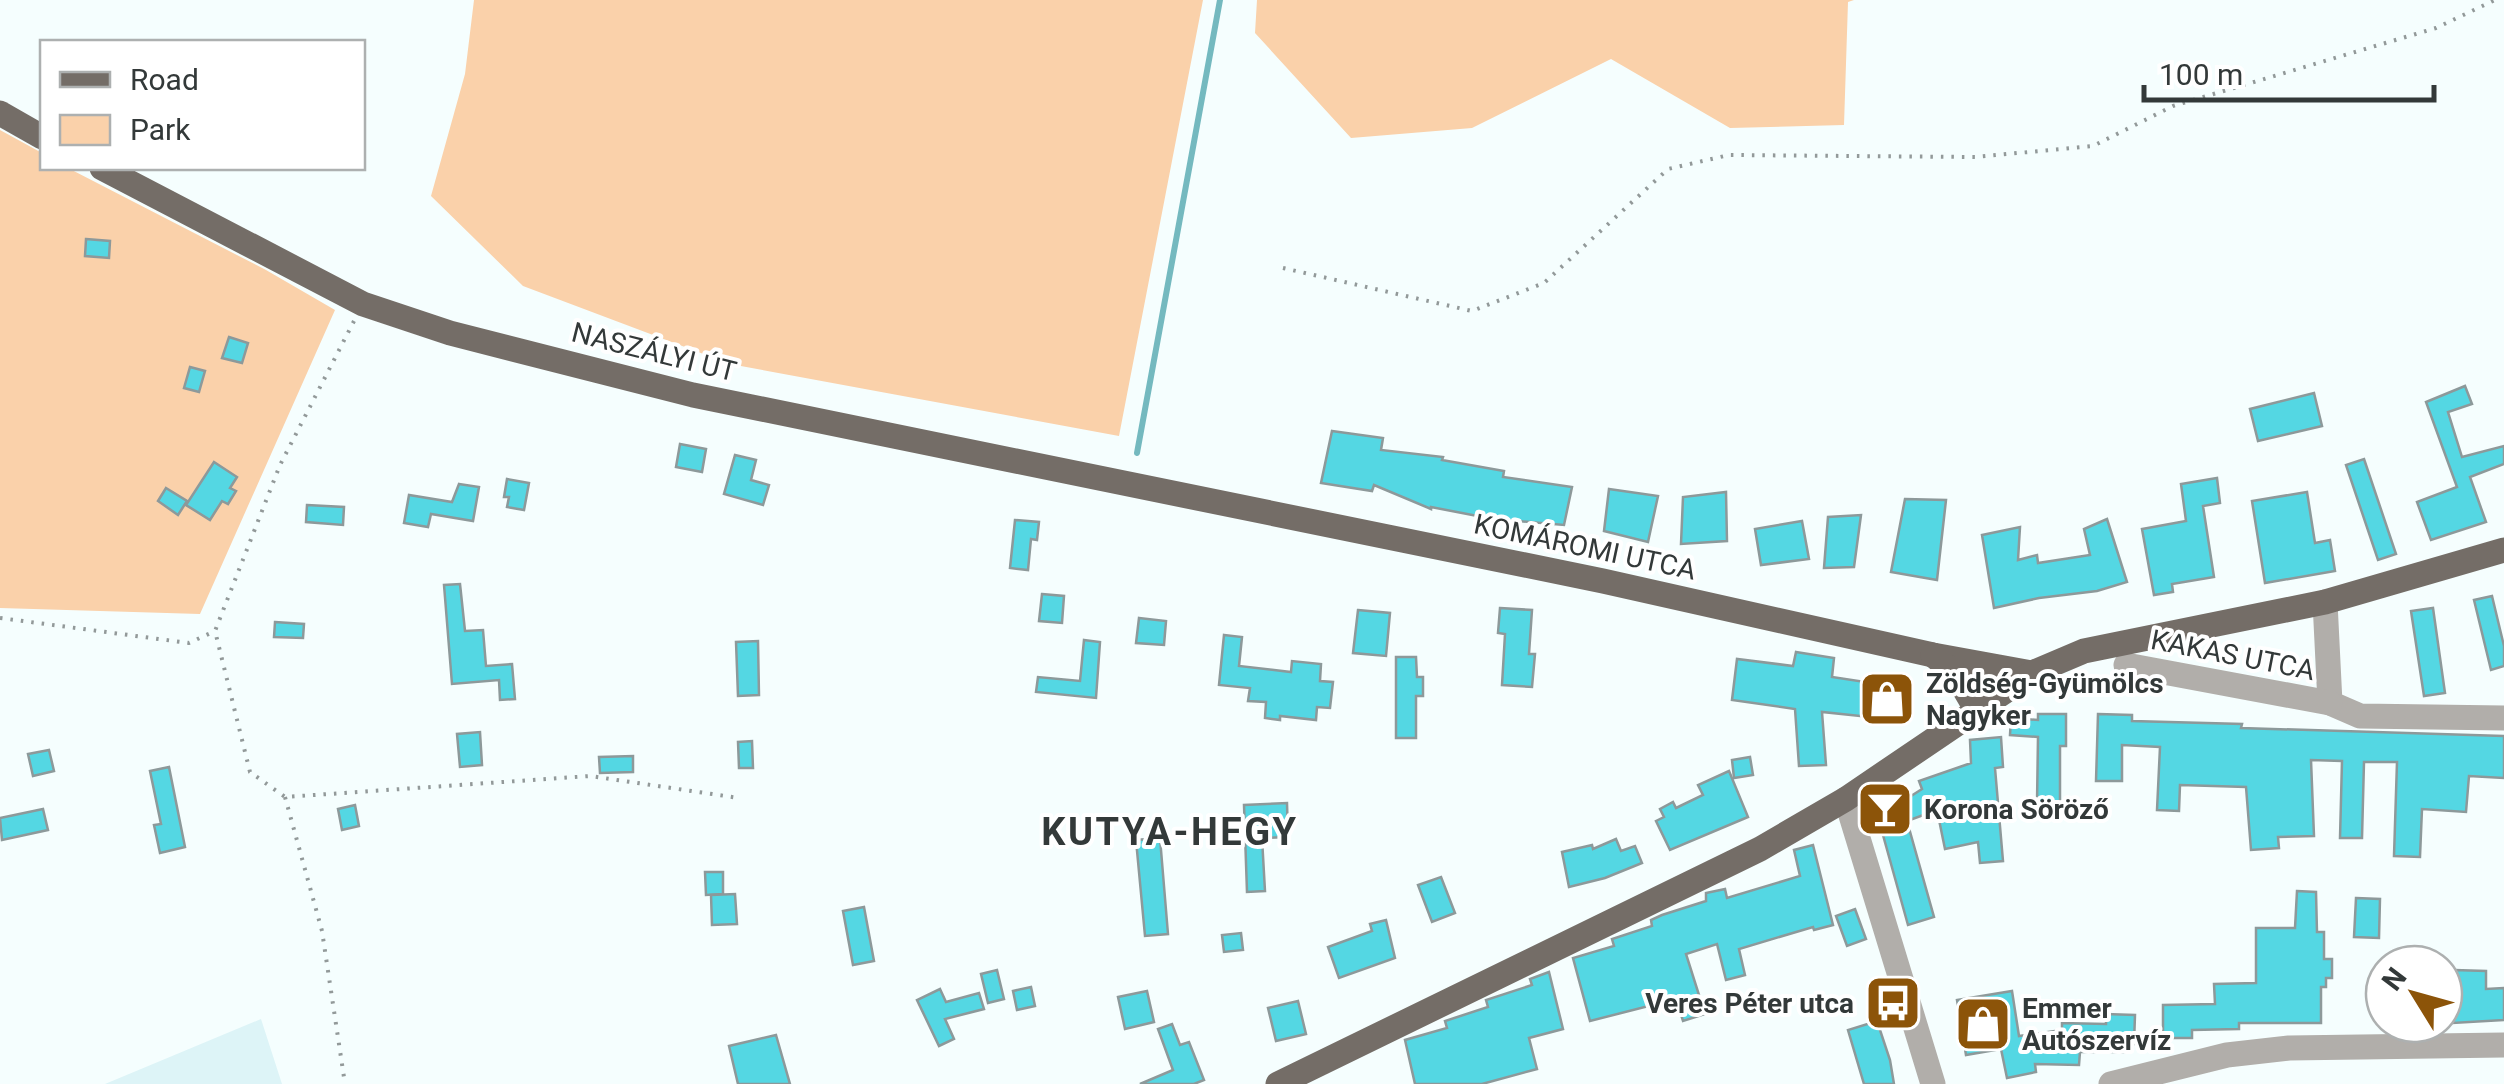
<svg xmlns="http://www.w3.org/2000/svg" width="2504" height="1084" font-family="Roboto,sans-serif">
<rect width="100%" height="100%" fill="#f5fefe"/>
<!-- built -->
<polygon fill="#ddf4f7" points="261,1019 282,1084 105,1084"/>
<!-- green -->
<g fill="#fad1aa">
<polygon points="474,0 1203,0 1119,436 730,364 523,286 431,196 465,74"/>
<polygon points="1257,0 1854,0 1848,2 1844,125 1730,128 1611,59 1472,128 1351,138 1255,33"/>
<polygon points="0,130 42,153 42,168 68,168 266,270 335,310 200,614 0,608"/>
</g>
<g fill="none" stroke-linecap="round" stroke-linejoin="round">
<!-- stream -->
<polyline stroke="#74b9bf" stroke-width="6" points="1137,453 1220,0"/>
</g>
<!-- building -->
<g fill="#54d7e3" stroke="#8d999a" stroke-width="2.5">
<polygon points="86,239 110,241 109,258 85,256"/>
<polygon points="229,337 248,343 242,363 222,358"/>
<polygon points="190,367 205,371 199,392 184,388"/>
<polygon points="2465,386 2472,404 2448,412 2462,457 2504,446 2504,464 2470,477 2486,522 2431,540 2417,502 2457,487 2426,402"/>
<polygon points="2314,393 2322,426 2258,441 2250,409"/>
<polygon points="1332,431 1383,438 1381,450 1443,457 1442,460 1504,471 1503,477 1572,487 1564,525 1493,519 1431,507 1431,509 1374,485 1372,491 1321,483"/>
<polygon points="680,444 706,449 702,472 676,467"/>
<polygon points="735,455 756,460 751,480 769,485 763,505 724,494"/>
<polygon points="2364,459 2396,554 2378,560 2346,465"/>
<polygon points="214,462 237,477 230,488 236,491 228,504 222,501 210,520 186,505"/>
<polygon points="2217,478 2220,503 2203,506 2214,577 2172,584 2173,592 2154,595 2142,529 2186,521 2181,484"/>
<polygon points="507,479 529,483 524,510 507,507 509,497 504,497"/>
<polygon points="459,484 479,487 473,521 431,514 428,527 404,523 409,495 452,502"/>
<polygon points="166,488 187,501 178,515 158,501"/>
<polygon points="1609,489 1658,496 1648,542 1604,531"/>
<polygon points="1726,492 1727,541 1681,544 1683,497"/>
<polygon points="2307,492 2315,543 2330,540 2335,571 2265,583 2252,501"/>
<polygon points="1905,499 1946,500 1937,580 1891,572"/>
<polygon points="307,505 344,507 343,525 306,522"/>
<polygon points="1861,515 1854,567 1824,568 1828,517"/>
<polygon points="2107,519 2127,582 2097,591 2039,598 1994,608 1982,535 2020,527 2018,560 2037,555 2038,563 2090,555 2084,529"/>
<polygon points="1015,520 1039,522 1037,540 1031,539 1028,570 1010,568"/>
<polygon points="1802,521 1809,559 1761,565 1755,529"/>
<polygon points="460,584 465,631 483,630 486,666 512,664 515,699 500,700 499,680 452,684 444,585"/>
<polygon points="1042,594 1064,596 1062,623 1039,621"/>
<polygon points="2492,596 2504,646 2504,666 2491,670 2474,600"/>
<polygon points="1500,608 1532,610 1529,654 1535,654 1532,687 1502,685 1505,634 1498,633"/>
<polygon points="2433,608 2445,693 2424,696 2411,611"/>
<polygon points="1358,610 1390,613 1386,656 1353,653"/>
<polygon points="1139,618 1166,621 1164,645 1136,643"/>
<polygon points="275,622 304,624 303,638 274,637"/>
<polygon points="1224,635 1242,637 1239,666 1291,672 1292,661 1321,664 1320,681 1333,682 1330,708 1317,707 1316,720 1280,716 1280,720 1265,718 1266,702 1248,701 1250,688 1219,685"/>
<polygon points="1084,640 1100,642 1096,698 1036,692 1038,677 1080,681"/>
<polygon points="758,641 759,695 738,696 736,642"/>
<polygon points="1796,652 1834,658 1832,677 1872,683 1872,687 1893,689 1888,719 1822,712 1826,765 1799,766 1795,709 1732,700 1737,659 1793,666"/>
<polygon points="1396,657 1416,657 1417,677 1423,677 1423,696 1416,696 1416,738 1396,738"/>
<polygon points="2038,714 2066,714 2066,746 2060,746 2060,803 2037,803 2038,737 2010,735 2011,718 2038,720"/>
<polygon points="2098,714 2132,715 2132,721 2242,724 2241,728 2504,736 2504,778 2469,776 2466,812 2422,809 2420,857 2394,856 2397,762 2364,762 2362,838 2340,838 2342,761 2311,760 2314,836 2278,837 2279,848 2251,850 2246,787 2180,785 2179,811 2157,810 2160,747 2122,745 2122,781 2096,781"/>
<polygon points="480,732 482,765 460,767 457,734"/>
<polygon points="2001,737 2003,767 1995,768 2003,861 1980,863 1978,842 1945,849 1937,810 1907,821 1934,917 1908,925 1878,817 1922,789 1919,781 1971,763 1970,740"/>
<polygon points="752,741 753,768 739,768 738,742"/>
<polygon points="49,750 54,771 33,776 28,754"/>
<polygon points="633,756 633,772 600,773 599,757"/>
<polygon points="1750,757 1753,775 1734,778 1732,760"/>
<polygon points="169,767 185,847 160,853 154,825 161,824 150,771"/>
<polygon points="1729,771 1748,817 1670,850 1656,821 1664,817 1660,809 1673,802 1676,808 1703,795 1698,785"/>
<polygon points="1287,803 1288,837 1262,838 1265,891 1247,892 1244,805"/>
<polygon points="355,805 359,826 342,830 338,809"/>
<polygon points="43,809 48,830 2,840 0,818"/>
<polygon points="1160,838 1168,934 1145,936 1136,840"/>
<polygon points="1616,839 1621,851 1635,846 1642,863 1605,878 1569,887 1562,852 1592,845 1593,849"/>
<polygon points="1813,845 1833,925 1814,930 1813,927 1739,949 1745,975 1726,980 1717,944 1686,954 1705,1014 1683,1021 1676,999 1590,1021 1573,958 1614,946 1612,939 1652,926 1651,920 1662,915 1706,901 1706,893 1725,889 1727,898 1800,876 1794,850"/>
<polygon points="705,872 723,872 723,894 706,895"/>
<polygon points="1441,877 1455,913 1432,922 1418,885"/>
<polygon points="2297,891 2316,892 2317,932 2324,932 2324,959 2332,959 2332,978 2326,978 2326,987 2321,987 2321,1023 2239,1023 2239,1029 2192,1030 2192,1038 2163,1038 2163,1005 2215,1004 2214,984 2256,983 2256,928 2295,928"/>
<polygon points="735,894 737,924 712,925 711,895"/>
<polygon points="2356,898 2380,899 2379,938 2354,937"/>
<polygon points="864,907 874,961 853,965 843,911"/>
<polygon points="1855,909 1866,939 1847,946 1836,916"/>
<polygon points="1386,920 1395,958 1339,978 1328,947 1372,931 1370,924"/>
<polygon points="1241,933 1243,950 1224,952 1222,935"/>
<polygon points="997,970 1004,999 988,1003 981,974"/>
<polygon points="2454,970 2486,971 2486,989 2504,988 2504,1020 2453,1023"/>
<polygon points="1549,972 1563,1029 1529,1038 1537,1069 1482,1084 1415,1084 1405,1040 1447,1028 1445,1021 1488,1007 1486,1000 1532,985 1530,979"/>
<polygon points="1031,987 1035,1006 1017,1010 1013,991"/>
<polygon points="940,989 946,1002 979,993 984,1009 945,1019 954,1039 939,1046 917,1000"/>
<polygon points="1147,991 1154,1022 1125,1029 1118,997"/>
<polygon points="2012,991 2019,1036 2062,1030 2062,1023 2106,1024 2106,1014 2135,1015 2134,1044 2127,1044 2128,1052 2080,1052 2079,1065 2035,1064 2036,1072 2007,1078 2001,1049 1966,1055 1957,1000"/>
<polygon points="1298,1001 1306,1034 1276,1041 1268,1008"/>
<polygon points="1877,1021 1890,1060 1894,1084 1864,1084 1848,1030"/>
<polygon points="1172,1024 1180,1045 1189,1042 1204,1080 1194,1084 1140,1084 1173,1070 1158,1029"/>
<polygon points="776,1035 790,1084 738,1084 729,1046"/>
</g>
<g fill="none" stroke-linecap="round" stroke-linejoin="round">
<!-- path -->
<g stroke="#929999" stroke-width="4" stroke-dasharray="2.5 8" stroke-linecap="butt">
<polyline points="1283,268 1472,311 1544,283 1668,169 1729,155 1975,157 2093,146 2173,106 2436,28 2495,0"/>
<polyline points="354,321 280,465 215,631 250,772 285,797 590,776 739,798"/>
<polyline points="0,618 189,643 215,631"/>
<polyline points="285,797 322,931 345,1084"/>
</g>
<!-- minor -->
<g stroke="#b1aeaa" stroke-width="25">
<polyline points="2325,602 2330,703 2360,716 2504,718"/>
<polyline points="2126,665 2330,703"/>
<polyline points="1846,799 1933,1084"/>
<polyline points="2111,1084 2227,1055 2289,1048 2504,1045"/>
</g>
<!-- major -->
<g stroke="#746d67" stroke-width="25">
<polyline points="0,113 42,137"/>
<polyline points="102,168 363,304 450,333 693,395 1603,581 1933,655 2032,673"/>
<polyline points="1933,655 1955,673 1976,709"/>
<polyline points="1278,1084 1760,849 1846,799 2032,673 2084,651 2325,602 2504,550"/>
</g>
</g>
<!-- icons -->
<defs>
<g id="shop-square" transform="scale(2.875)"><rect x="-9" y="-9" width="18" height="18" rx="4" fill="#8c5409" stroke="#fff"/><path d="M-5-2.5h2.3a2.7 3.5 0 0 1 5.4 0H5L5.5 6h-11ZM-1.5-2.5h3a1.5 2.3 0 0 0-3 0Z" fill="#fff"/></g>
<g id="bar-square" transform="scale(2.875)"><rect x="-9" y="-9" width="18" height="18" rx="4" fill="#8c5409" stroke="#fff"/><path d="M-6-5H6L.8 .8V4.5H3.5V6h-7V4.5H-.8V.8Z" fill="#fff"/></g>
<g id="bus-square" transform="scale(2.875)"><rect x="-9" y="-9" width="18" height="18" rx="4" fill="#8c5409" stroke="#fff"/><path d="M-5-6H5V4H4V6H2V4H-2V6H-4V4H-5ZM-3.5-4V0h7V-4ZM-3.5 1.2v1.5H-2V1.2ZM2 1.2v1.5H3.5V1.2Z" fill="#fff"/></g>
</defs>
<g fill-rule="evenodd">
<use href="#shop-square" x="1887" y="699"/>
<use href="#bar-square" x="1885" y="809"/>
<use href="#bus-square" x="1893" y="1003"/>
<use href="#shop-square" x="1983" y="1024"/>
</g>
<g text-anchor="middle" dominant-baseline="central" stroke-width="8" stroke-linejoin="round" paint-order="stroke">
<!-- street labels -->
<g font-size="28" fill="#333939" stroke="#fff">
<text transform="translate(654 352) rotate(14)">NASZÁLYI ÚT</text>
<text transform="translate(1585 547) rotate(12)">KOMÁROMI UTCA</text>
<text transform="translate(2233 655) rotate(11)">KAKAS UTCA</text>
</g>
<!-- poi labels -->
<g font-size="28" font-weight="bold" fill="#333939" stroke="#fff" text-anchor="start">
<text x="1926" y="683">Zöldség-Gyümölcs<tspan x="1926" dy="32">Nagyker</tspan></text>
<text x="1924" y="809">Korona Söröző</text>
<text x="1854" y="1003" text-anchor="end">Veres Péter utca</text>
<text x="2022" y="1008">Emmer<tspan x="2022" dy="32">Autószervíz</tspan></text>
</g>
<!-- district labels -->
<g font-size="38" font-weight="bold" letter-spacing="2.5" fill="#333939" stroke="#fff">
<text x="1170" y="832">KUTYA-HEGY</text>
</g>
</g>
<!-- legend -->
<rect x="40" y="40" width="325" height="130" fill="#ffffff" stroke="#adb0b0" stroke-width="2.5"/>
<rect x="60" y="72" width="50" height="15" fill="#746d67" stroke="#adb0b0" stroke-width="2.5"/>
<text x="130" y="90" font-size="30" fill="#333939">Road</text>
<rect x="60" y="115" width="50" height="30" fill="#fad1aa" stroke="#adb0b0" stroke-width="2.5"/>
<text x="130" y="140" font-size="30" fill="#333939">Park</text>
<!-- north arrow -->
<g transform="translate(2414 994) rotate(307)"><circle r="48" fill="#ffffff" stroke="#adb0b0" stroke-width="2.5"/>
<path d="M0-8L18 38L0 25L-18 38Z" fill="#8c5409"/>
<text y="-15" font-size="28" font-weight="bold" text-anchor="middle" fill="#333939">N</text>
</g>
<!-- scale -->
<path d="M2144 85v15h290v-15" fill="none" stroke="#333939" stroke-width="5"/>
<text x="2159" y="85" font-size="30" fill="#333939" stroke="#ffffff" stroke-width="8" paint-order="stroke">100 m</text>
</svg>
